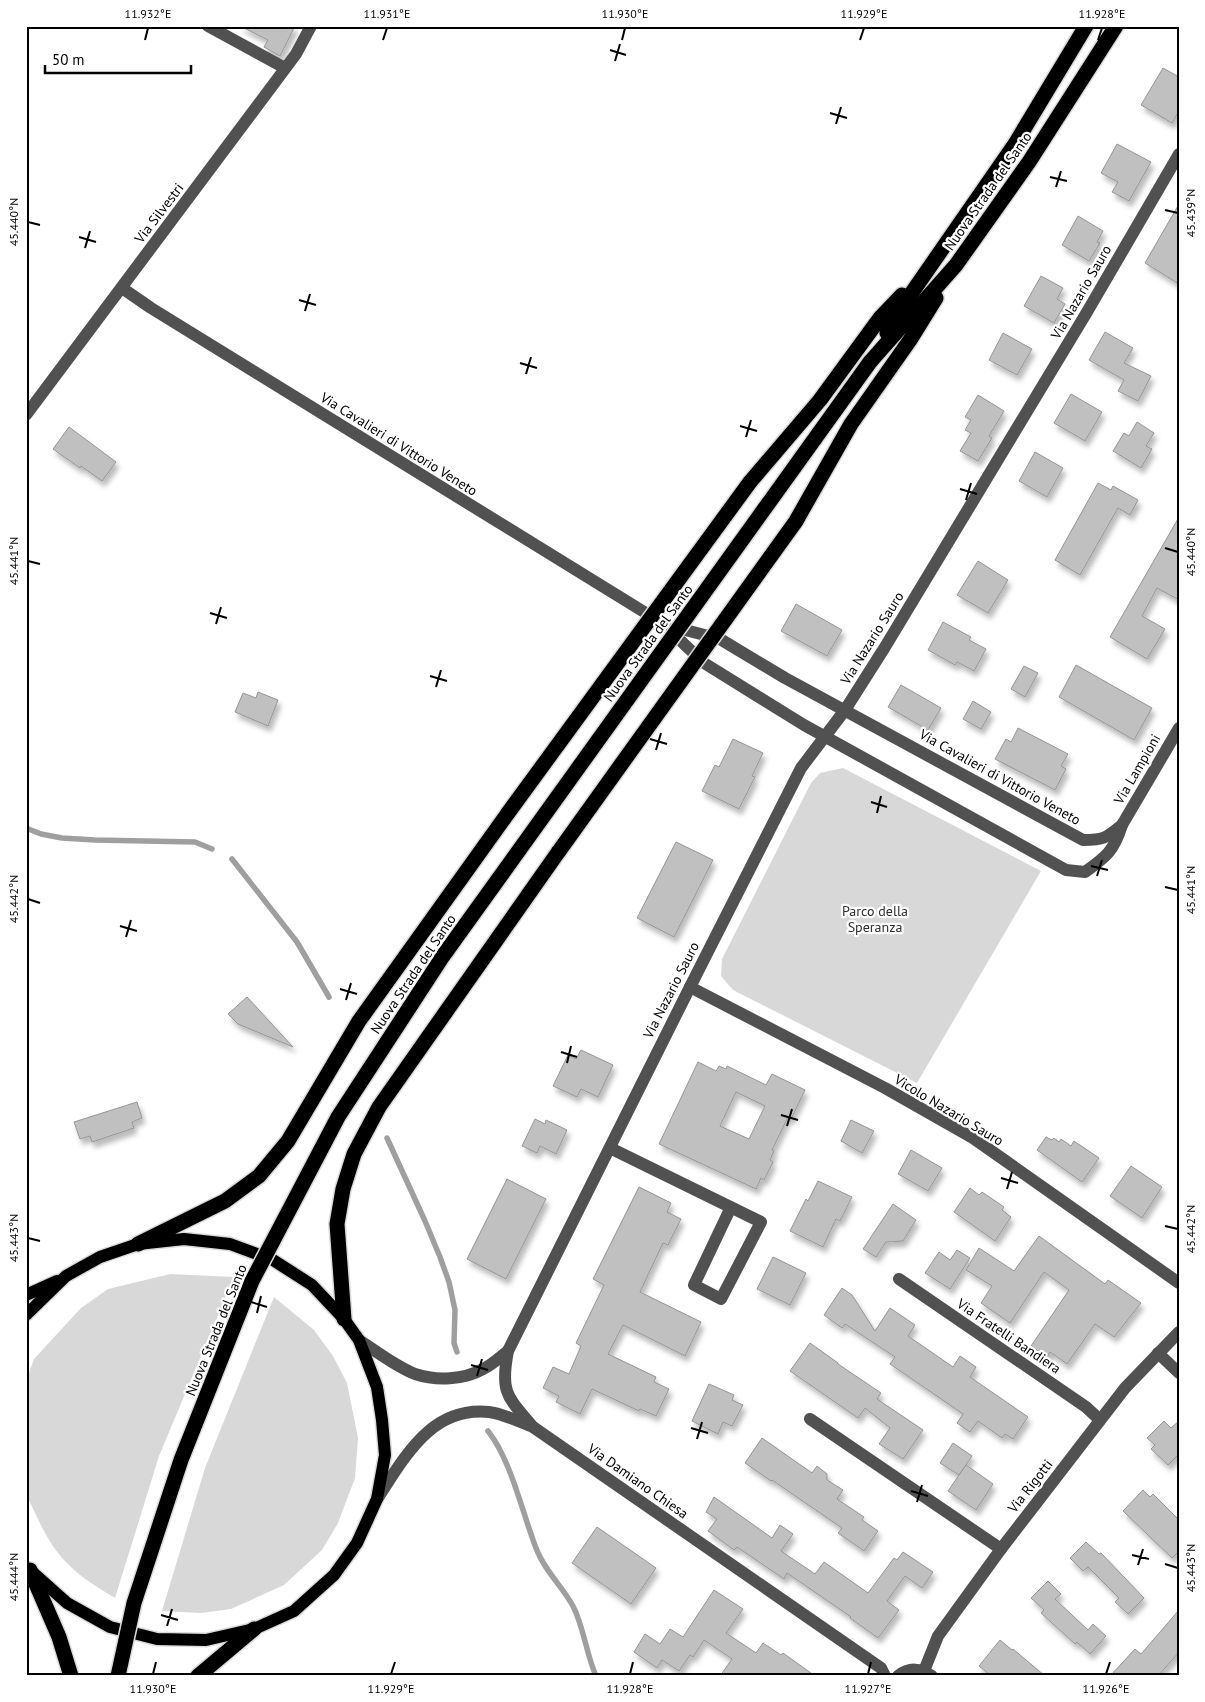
<svg xmlns="http://www.w3.org/2000/svg" width="1205" height="1702" font-family="'PT Sans',sans-serif">
<defs>
<filter id="shadow"><feDropShadow dx="3" dy="5.5" stdDeviation="2.5" flood-color="#0004"/></filter>
</defs>
<rect width="100%" height="100%" fill="#fff"/>
<!-- green -->
<g fill="#d8d8d8">
<polygon points="843,768 1041,871 917,1083 733,990 721,976 722,959 811,783 820,773"/>
<path d="M 170,1274 L 234,1277 L 159,1456 L 115,1598 C 99,1588 81,1578 68,1564 C 49,1546 39,1521 28,1498 L 26,1493 L 26,1381 L 34,1359 L 81,1308 L 108,1289 Z"/>
<polygon points="274,1297 314,1330 333,1356 347,1383 358,1438 355,1478 338,1523 322,1550 284,1585 231,1609 201,1613 162,1611 205,1468"/>
</g>
<g fill="none" stroke-linecap="round" stroke-linejoin="round">
<!-- stream -->
<g stroke="#9f9f9f" stroke-width="5.5">
<polyline points="26,828 41,834 62,838 95,840 195,842 212,849"/>
<polyline points="232,859 297,942 329,997"/>
<polyline points="387,1138 425,1221 440,1257 449,1282 455,1310 454,1343 457,1352"/>
<path d="M 488,1431 C 511,1460 522,1512 536,1548 C 544,1570 562,1586 573,1606 C 584,1628 586,1653 596,1676"/>
</g>
</g>
<!-- building -->
<g fill="#c0c0c0" stroke="#959595" fill-rule="evenodd" filter="url(#shadow)">
<polygon points="240,26 295,26 280,56 264,47 268,40"/>
<polygon points="1163,68 1179,77 1179,111 1172,123 1141,105"/>
<polygon points="1117,144 1151,162 1129,201 1112,192 1118,182 1101,173"/>
<polygon points="1179,204 1179,284 1145,263"/>
<polygon points="1078,216 1103,231 1097,242 1100,243 1089,261 1062,245"/>
<polygon points="1041,276 1063,288 1057,299 1065,304 1054,323 1024,306"/>
<polygon points="1105,332 1133,348 1124,363 1151,376 1138,401 1118,391 1124,380 1089,360"/>
<polygon points="1003,333 1032,349 1017,375 989,360"/>
<polygon points="1071,394 1102,412 1085,441 1054,423"/>
<polygon points="978,395 1004,411 989,436 992,438 978,461 960,451 971,433 965,430 971,420 965,417"/>
<polygon points="1137,422 1154,433 1146,446 1152,449 1141,468 1113,451 1124,433 1129,436"/>
<polygon points="69,427 116,462 102,481 81,466 80,468 53,449"/>
<polygon points="1035,452 1063,468 1047,497 1019,481"/>
<polygon points="1098,483 1111,490 1113,486 1138,500 1130,515 1118,508 1080,575 1055,560"/>
<polygon points="1179,517 1179,600 1157,588 1142,616 1165,629 1147,659 1110,637"/>
<polygon points="978,561 1008,580 988,613 957,595"/>
<polygon points="796,604 842,630 827,656 781,631"/>
<polygon points="943,622 971,637 969,640 986,649 974,671 957,662 955,665 928,650"/>
<polygon points="1076,665 1152,708 1134,740 1059,697"/>
<polygon points="1024,666 1038,673 1025,697 1011,689"/>
<polygon points="901,685 941,708 928,730 888,707"/>
<polygon points="258,692 278,700 268,726 235,712 243,693 256,698"/>
<polygon points="973,701 991,712 981,729 963,719"/>
<polygon points="1018,728 1068,754 1061,766 1066,769 1055,790 995,759 1006,739 1011,742"/>
<polygon points="733,739 763,753 752,776 755,777 739,809 702,791 715,765 719,767"/>
<polygon points="676,842 713,860 674,937 637,918"/>
<polygon points="247,997 293,1047 238,1024 228,1014"/>
<polygon points="581,1050 613,1065 598,1097 581,1089 577,1097 553,1086 568,1055 576,1059"/>
<path d="M 698,1062 L 716,1071 L 719,1066 L 726,1069 L 727,1066 L 766,1085 L 772,1074 L 805,1090 L 791,1119 L 788,1117 L 772,1150 L 774,1151 L 770,1160 L 773,1162 L 764,1180 L 761,1178 L 756,1189 L 659,1144 ZM 736,1092 L 765,1106 L 749,1139 L 720,1126 Z"/>
<polygon points="137,1102 142,1118 132,1122 134,1128 92,1142 90,1136 80,1139 74,1122"/>
<polygon points="535,1119 545,1124 546,1120 567,1130 556,1154 540,1146 537,1153 522,1146"/>
<polygon points="851,1120 874,1131 862,1153 841,1141"/>
<polygon points="1046,1137 1052,1140 1054,1138 1059,1142 1061,1139 1071,1146 1074,1141 1099,1158 1082,1182 1037,1150"/>
<polygon points="911,1150 942,1168 928,1191 898,1174"/>
<polygon points="1131,1166 1162,1187 1142,1218 1110,1196"/>
<polygon points="507,1179 546,1199 506,1279 467,1259"/>
<polygon points="818,1181 852,1197 840,1221 836,1219 823,1247 790,1231 806,1199 808,1201"/>
<polygon points="639,1187 671,1203 667,1212 681,1219 668,1245 663,1243 640,1292 701,1322 685,1356 623,1325 608,1354 656,1377 654,1382 669,1389 656,1416 640,1409 639,1411 592,1389 580,1414 556,1402 559,1396 543,1388 553,1367 569,1374 581,1346 576,1343 604,1285 593,1279"/>
<polygon points="970,1188 979,1195 982,1192 1004,1207 1002,1210 1011,1217 995,1241 954,1212"/>
<polygon points="893,1204 916,1220 903,1241 886,1242 876,1257 863,1249"/>
<polygon points="1039,1236 1105,1284 1108,1280 1141,1303 1114,1337 1095,1324 1067,1364 1050,1352 1047,1357 1031,1346 1069,1290 1044,1272 1010,1323 981,1303 992,1286 966,1270 979,1248 1014,1271"/>
<polygon points="957,1250 970,1258 950,1289 925,1273 939,1252 950,1260"/>
<polygon points="773,1257 806,1273 790,1305 757,1289"/>
<polygon points="842,1288 852,1295 875,1331 890,1308 915,1325 908,1336 953,1367 960,1356 976,1367 970,1377 1028,1417 1013,1439 1005,1434 1002,1438 978,1421 970,1432 957,1423 963,1414 890,1364 895,1357 845,1324 842,1328 824,1315"/>
<polygon points="810,1343 838,1363 838,1364 881,1393 877,1399 923,1430 903,1459 879,1444 890,1428 865,1408 858,1418 790,1371"/>
<polygon points="709,1384 734,1395 732,1400 743,1405 732,1426 723,1422 718,1434 692,1421"/>
<polygon points="1164,1421 1171,1428 1179,1421 1179,1454 1168,1465 1151,1449 1155,1445 1147,1438"/>
<polygon points="762,1438 812,1473 817,1466 827,1474 827,1480 843,1490 837,1499 864,1517 862,1520 878,1531 864,1551 838,1533 842,1528 772,1480 771,1481 745,1463"/>
<polygon points="953,1443 972,1456 959,1475 940,1463"/>
<polygon points="966,1465 993,1484 976,1510 948,1491"/>
<polygon points="1143,1490 1150,1497 1153,1494 1179,1520 1179,1551 1172,1558 1123,1511"/>
<polygon points="714,1497 772,1538 780,1525 793,1534 781,1551 815,1574 824,1562 868,1593 894,1558 897,1560 903,1552 933,1572 922,1588 905,1576 887,1601 899,1610 878,1638 850,1618 851,1617 787,1573 784,1579 737,1547 734,1550 708,1531 717,1519 706,1512"/>
<polygon points="597,1527 656,1568 631,1604 572,1563"/>
<polygon points="1086,1542 1099,1554 1101,1553 1144,1598 1128,1614 1115,1602 1119,1598 1088,1567 1083,1571 1070,1558"/>
<polygon points="1048,1581 1061,1594 1055,1599 1088,1630 1093,1624 1106,1636 1090,1654 1077,1642 1075,1644 1041,1613 1044,1610 1031,1598"/>
<polygon points="714,1590 743,1609 726,1633 756,1653 763,1643 781,1655 783,1653 815,1676 720,1676 732,1659 704,1640 693,1657 690,1655 679,1671 662,1660 657,1668 634,1652 645,1634 660,1644 670,1629 683,1637"/>
<polygon points="1179,1610 1179,1652 1158,1676 1110,1676 1135,1649 1141,1654"/>
<polygon points="1000,1640 1012,1650 1013,1649 1045,1676 991,1676 979,1666"/>
</g>
<g fill="none" stroke-linecap="round" stroke-linejoin="round">
<!-- major casing -->
<g stroke="#dbdbdb" stroke-width="15">
<g id="major">
<polyline points="26,1295 57,1281"/>
<polyline points="26,1315 66,1276 100,1257 138,1244 184,1239 230,1244 273,1260 312,1285 344,1319 359,1340 377,1387 382,1420 385,1455 377,1499 357,1543 334,1575 294,1611 254,1629 206,1640 157,1639 110,1627 67,1603 30,1570"/>
</g>
</g>
<!-- highway casing -->
<g stroke="#dbdbdb" stroke-width="18">
<g id="highway">
<polyline points="887,333 902,307 1015,144 1086,26"/>
<polyline points="870,362 956,265 1029,162 1116,26"/>
<polyline points="750,482 820,400 880,318 902,295"/>
<polyline points="796,521 851,424 910,340 936,298"/>
<polyline points="138,1244 225,1201 259,1176 288,1141 359,1021 508,813"/>
<polyline points="344,1319 337,1224 343,1189 354,1154 379,1107 559,851"/>
<polyline points="30,1570 59,1637 71,1676"/>
<polyline points="198,1676 254,1629"/>
</g>
</g>
<!-- minor -->
<g stroke="#515151" stroke-width="12">
<polyline points="208,26 285,68"/>
<path d="M 122,288 L 151,308 L 662,623 L 704,663 L 804,725 L 1066,870 L 1085,872 C 1106,857 1114,851 1122,825 L 1179,728"/>
<polyline points="26,415 296,54 311,26"/>
<path d="M 670,626 L 720,639 L 785,678 L 1083,840 C 1104,840 1106,838 1122,825"/>
<polyline points="690,987 885,1088 973,1138 1179,1283"/>
<polyline points="610,1148 761,1222 721,1299 694,1285 731,1207"/>
<polyline points="899,1279 1086,1407 1100,1420"/>
<path d="M 359,1340 C 376,1351 395,1366 415,1374 C 436,1381 464,1380 483,1369 C 492,1365 500,1357 508,1351"/>
<polyline points="1158,1353 1179,1373"/>
<polyline points="810,1419 1001,1549"/>
<path d="M 533,1427 C 507,1396 500,1393 508,1351 L 690,987 L 801,768 L 845,710 L 885,647 L 1087,312 L 1179,154"/>
<path d="M 377,1499 C 405,1457 431,1406 489,1412 C 504,1414 520,1422 533,1427 L 881,1668 L 885,1676"/>
<polyline points="924,1671 938,1636 1001,1549 1125,1388 1179,1332"/>
<path d="M 898,1676 C 909,1667 921,1668 932,1676"/>
</g>
<!-- major -->
<use href="#major" stroke="#000" stroke-width="12"/>
<!-- highway -->
<use href="#highway" stroke="#000" stroke-width="15"/>
<!-- highway-bridge casing -->
<g stroke="#dbdbdb" stroke-width="18" stroke-linecap="butt">
<g id="highway-bridge">
<polyline points="508,813 750,482"/>
<polyline points="559,851 796,521"/>
<polyline points="118,1676 134,1603 181,1460 252,1281 338,1117 443,956 870,362"/>
</g>
</g>
<!-- highway-bridge -->
<use href="#highway-bridge" stroke="#000" stroke-width="15"/>
</g>
<!-- ticks -->
<path fill="none" stroke="#000" stroke-width="2" d="M 145,40 L 148,28M 383,40 L 387,28M 622,40 L 625,28M 860,40 L 864,28M 1098,40 L 1102,28M 610,50 L 626,55M 615,61 L 620,44M 830,113 L 847,118M 836,124 L 841,107M 1050,177 L 1067,181M 1056,187 L 1061,171M 1165,210 L 1178,213M 28,222 L 40,225M 79,237 L 96,242M 85,248 L 90,231M 299,300 L 316,305M 305,311 L 310,294M 520,363 L 537,368M 526,374 L 531,357M 740,426 L 757,431M 746,437 L 751,420M 960,489 L 977,494M 966,500 L 971,483M 1165,548 L 1178,552M 28,561 L 40,564M 210,613 L 227,618M 216,624 L 221,607M 430,676 L 447,681M 436,687 L 441,670M 650,739 L 667,744M 656,750 L 661,733M 871,802 L 887,807M 877,813 L 881,796M 1091,866 L 1108,870M 1097,876 L 1102,860M 1165,887 L 1178,890M 28,899 L 40,903M 120,926 L 137,931M 126,937 L 131,920M 340,989 L 357,994M 346,1000 L 351,983M 561,1052 L 577,1057M 567,1063 L 571,1046M 781,1115 L 798,1120M 787,1126 L 792,1109M 1001,1178 L 1018,1183M 1007,1189 L 1012,1172M 1165,1226 L 1178,1229M 28,1238 L 40,1241M 251,1302 L 267,1307M 257,1313 L 261,1296M 471,1365 L 488,1370M 477,1376 L 482,1359M 691,1428 L 708,1433M 697,1439 L 702,1422M 911,1491 L 928,1496M 917,1502 L 922,1485M 1132,1555 L 1149,1559M 1165,1564 L 1178,1568M 1138,1565 L 1143,1549M 28,1577 L 40,1580M 161,1615 L 178,1620M 167,1626 L 172,1609M 153,1674 L 156,1662M 391,1674 L 395,1662M 630,1674 L 633,1662M 868,1674 L 871,1662M 1106,1674 L 1110,1662"/>
<g text-anchor="middle" dominant-baseline="central" stroke-width="4.5" stroke-linejoin="round" paint-order="stroke">
<!-- street labels -->
<g font-size="14" fill="#000" stroke="#fff">
<text transform="translate(988 191) rotate(-55)">Nuova Strada del Santo</text>
<text transform="translate(159 213) rotate(-53)">Via Silvestri</text>
<text transform="translate(1081 292) rotate(-60)">Via Nazario Sauro</text>
<text transform="translate(399 444) rotate(32)">Via Cavalieri di Vittorio Veneto</text>
<text transform="translate(872 638) rotate(-58)">Via Nazario Sauro</text>
<text transform="translate(648 643) rotate(-54)">Nuova Strada del Santo</text>
<text transform="translate(1137 769) rotate(-60)">Via Lampioni</text>
<text transform="translate(1000 777) rotate(29)">Via Cavalieri di Vittorio Veneto</text>
<text transform="translate(413 974) rotate(-56)">Nuova Strada del Santo</text>
<text transform="translate(671 990) rotate(-63)">Via Nazario Sauro</text>
<text transform="translate(949 1110) rotate(31)">Vicolo Nazario Sauro</text>
<text transform="translate(216 1330) rotate(-68)">Nuova Strada del Santo</text>
<text transform="translate(1009 1336) rotate(34)">Via Fratelli Bandiera</text>
<text transform="translate(638 1481) rotate(35)">Via Damiano Chiesa</text>
<text transform="translate(1030 1486) rotate(-52)">Via Rigotti</text>
</g>
<!-- park labels -->
<g font-size="14" fill="#2f2f2f" stroke="#fff">
<text x="875" y="911">Parco della<tspan x="875" dy="16">Speranza</tspan></text>
</g>
</g>
<!-- border -->
<rect width="1205" height="1702" fill="none" stroke="#ffffff" stroke-width="55"/>
<!-- scale -->
<path d="M45 65v8h146v-8" fill="none" stroke="#000000" stroke-width="2.5"/>
<text x="52" y="65" font-size="15" fill="#000000" stroke="#ffffff" stroke-width="4" paint-order="stroke">50 m</text>
<rect x="28" y="28" width="1150" height="1646" fill="none" stroke="#000" stroke-width="2"/>
<g font-size="12" text-anchor="middle" fill="#000">
<text x="148" y="18">11.932°E</text>
<text x="387" y="18">11.931°E</text>
<text x="625" y="18">11.930°E</text>
<text x="864" y="18">11.929°E</text>
<text x="1102" y="18">11.928°E</text>
<text transform="translate(1191 213) rotate(-90)" y="4">45.439°N</text>
<text transform="translate(14 222) rotate(-90)" y="4">45.440°N</text>
<text transform="translate(1191 552) rotate(-90)" y="4">45.440°N</text>
<text transform="translate(14 561) rotate(-90)" y="4">45.441°N</text>
<text transform="translate(1191 890) rotate(-90)" y="4">45.441°N</text>
<text transform="translate(14 899) rotate(-90)" y="4">45.442°N</text>
<text transform="translate(1191 1229) rotate(-90)" y="4">45.442°N</text>
<text transform="translate(14 1238) rotate(-90)" y="4">45.443°N</text>
<text transform="translate(1191 1568) rotate(-90)" y="4">45.443°N</text>
<text transform="translate(14 1577) rotate(-90)" y="4">45.444°N</text>
<text x="153" y="1693">11.930°E</text>
<text x="391" y="1693">11.929°E</text>
<text x="630" y="1693">11.928°E</text>
<text x="868" y="1693">11.927°E</text>
<text x="1106" y="1693">11.926°E</text>
</g>
</svg>
